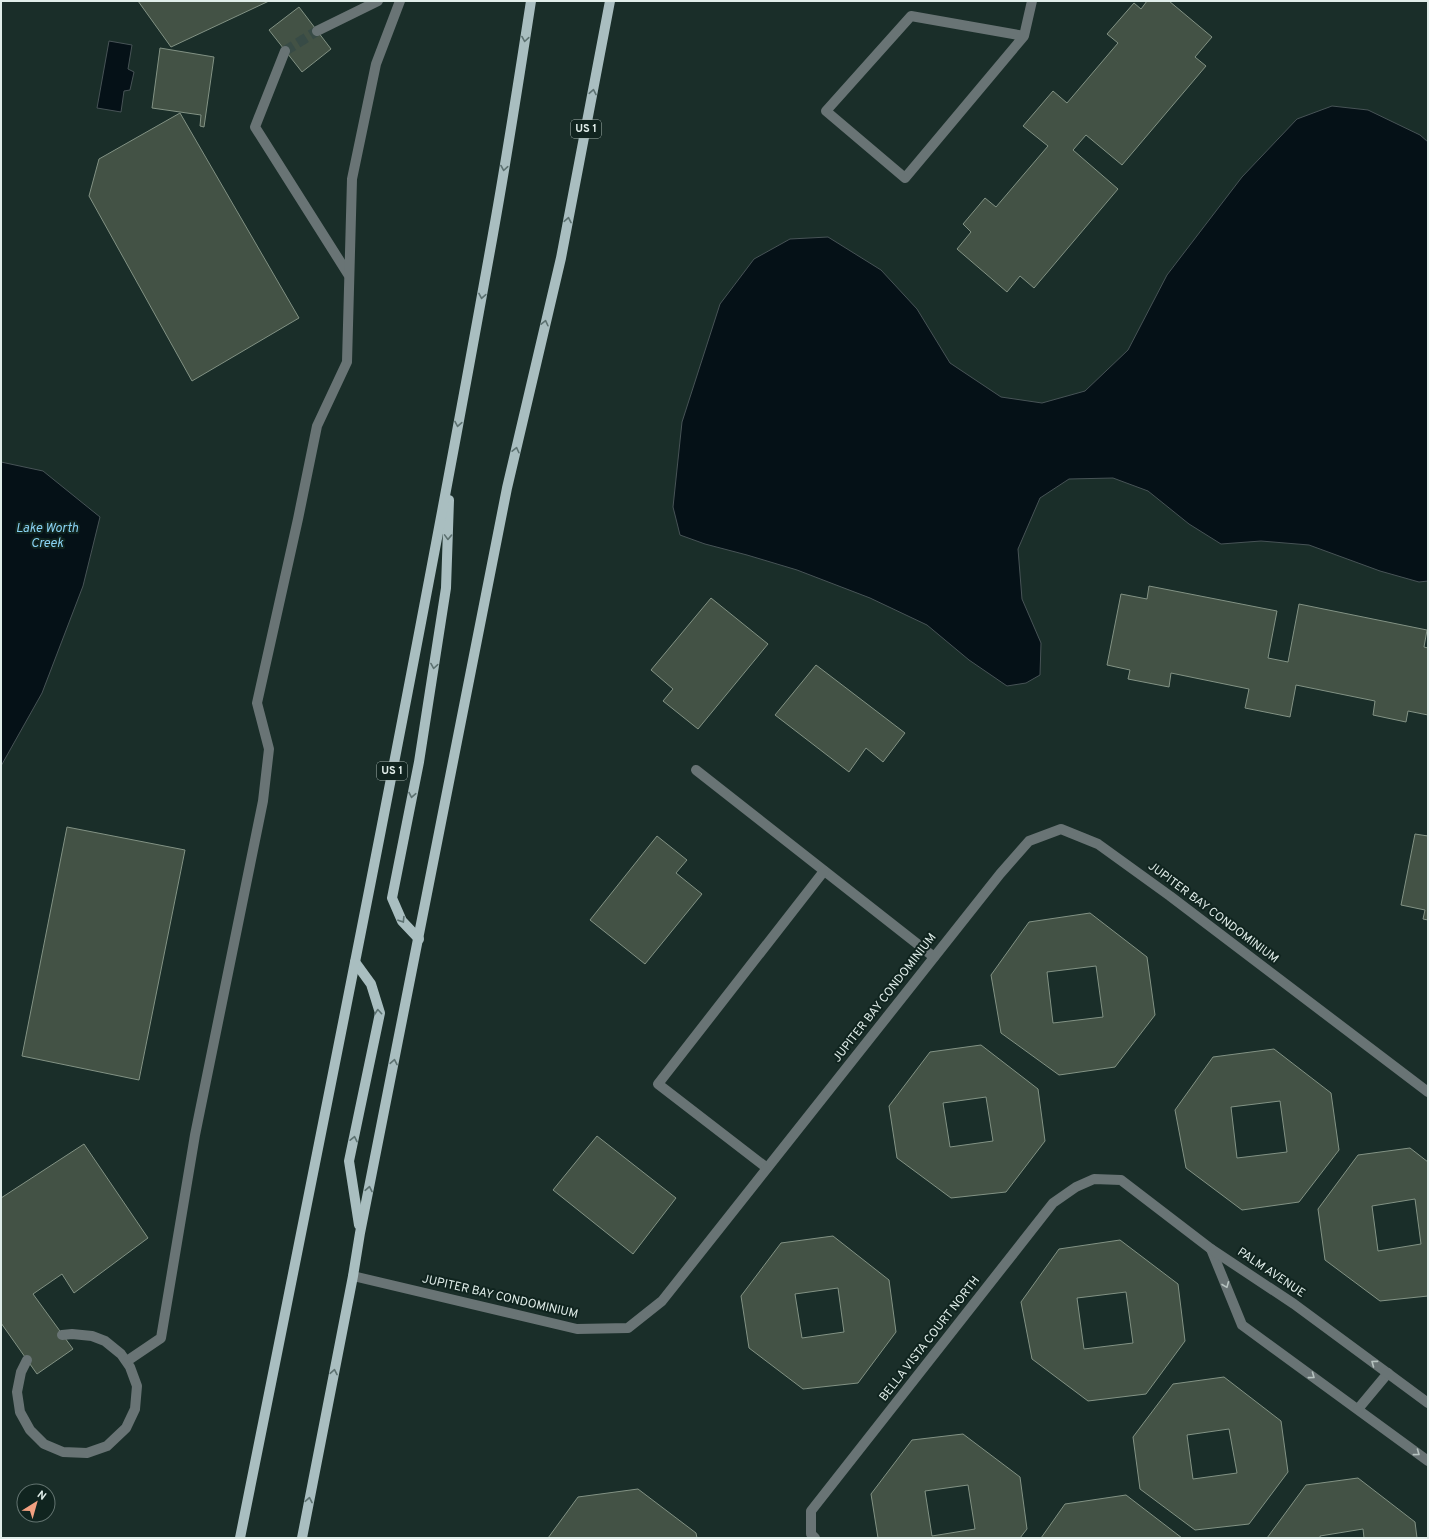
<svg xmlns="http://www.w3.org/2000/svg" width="1429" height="1539" font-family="Overpass,sans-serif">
<rect width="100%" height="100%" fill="#1a2e29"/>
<!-- water -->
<g fill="#051117" stroke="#475356">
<polygon points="109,41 132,45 128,69 134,72 130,90 124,91 121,112 97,108"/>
<polygon points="1332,106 1368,110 1420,135 1428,142 1428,581 1419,582 1380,571 1309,545 1261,541 1221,544 1189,524 1148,491 1113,478 1069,479 1040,498 1018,549 1022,599 1041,643 1040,675 1026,683 1007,686 969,660 927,625 870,598 797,570 747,555 705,544 680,535 673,507 682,422 720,304 754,259 790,239 828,237 881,270 917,309 950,363 1001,397 1042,403 1085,391 1128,350 1167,275 1242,177 1297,119"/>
<polygon points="1,462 43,471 100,517 83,586 42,693 1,766"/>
</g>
<!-- building -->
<g fill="#435245" stroke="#829284" fill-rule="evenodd">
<polygon points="138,1 269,1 171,47"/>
<polygon points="1147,1 1169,1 1212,37 1195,57 1206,66 1122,165 1086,135 1073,150 1118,189 1034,288 1020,276 1007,292 957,249 971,232 963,224 985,198 996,207 1048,146 1023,126 1053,91 1067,103 1118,43 1107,34 1134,3 1141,9"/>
<polygon points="299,7 331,49 302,72 269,30"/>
<polygon points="160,48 214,57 204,127 200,126 201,115 152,108"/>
<polygon points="180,113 299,318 192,381 89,196 99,159"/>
<polygon points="1149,586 1277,611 1268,658 1288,662 1299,604 1427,630 1424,647 1428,648 1428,715 1408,711 1406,722 1373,715 1375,701 1296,685 1290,717 1245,708 1249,689 1171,673 1169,687 1128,679 1130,670 1107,665 1121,594 1147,599"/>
<polygon points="711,598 768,644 698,729 663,701 673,689 651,670"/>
<polygon points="816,665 905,733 883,762 866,748 849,772 775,715"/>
<polygon points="67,827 185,850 139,1080 22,1056"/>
<polygon points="1415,834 1428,836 1428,920 1423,919 1425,910 1401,905"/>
<polygon points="657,836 687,860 676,873 702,894 645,964 590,920"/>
<path d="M 1090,913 L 1147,957 L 1155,1015 L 1115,1067 L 1059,1075 L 1001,1033 L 991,975 L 1029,922 ZM 1096,966 L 1103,1017 L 1053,1023 L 1047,972 Z"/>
<path d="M 981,1045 L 1038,1089 L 1045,1141 L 1006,1192 L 951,1198 L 897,1158 L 889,1106 L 930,1052 ZM 986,1097 L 993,1141 L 950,1147 L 943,1103 Z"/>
<path d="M 1274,1049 L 1331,1093 L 1339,1150 L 1299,1202 L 1242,1210 L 1186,1168 L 1175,1110 L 1213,1057 ZM 1280,1101 L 1287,1152 L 1237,1158 L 1231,1107 Z"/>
<polygon points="597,1136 676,1198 633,1254 553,1190"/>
<polygon points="84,1144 148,1238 74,1293 62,1274 33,1294 73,1349 37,1374 1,1323 1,1198"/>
<path d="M 1410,1148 L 1428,1162 L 1428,1296 L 1380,1301 L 1325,1260 L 1318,1209 L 1358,1155 ZM 1415,1199 L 1421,1244 L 1378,1251 L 1372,1206 Z"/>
<path d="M 833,1236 L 889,1280 L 896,1332 L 858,1383 L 803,1389 L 749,1348 L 741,1296 L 781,1243 ZM 838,1288 L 844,1332 L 802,1338 L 795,1294 Z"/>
<path d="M 1120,1240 L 1178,1284 L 1185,1341 L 1146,1394 L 1088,1401 L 1032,1359 L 1021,1302 L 1059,1249 ZM 1126,1292 L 1133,1343 L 1084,1349 L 1077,1298 Z"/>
<path d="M 1224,1377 L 1281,1421 L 1288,1472 L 1249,1524 L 1195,1530 L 1140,1489 L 1133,1437 L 1173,1384 ZM 1229,1429 L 1237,1473 L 1193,1479 L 1187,1435 Z"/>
<path d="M 963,1434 L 1020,1477 L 1027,1529 L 1020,1538 L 878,1538 L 871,1494 L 912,1440 ZM 968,1485 L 975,1529 L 932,1536 L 925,1491 Z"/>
<polygon points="1358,1478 1415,1522 1417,1538 1364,1538 1363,1529 1320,1536 1320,1538 1267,1538 1306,1485"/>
<polygon points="638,1489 696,1533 697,1538 548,1538 578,1497"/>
<polygon points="1126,1495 1182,1538 1041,1538 1065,1504"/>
</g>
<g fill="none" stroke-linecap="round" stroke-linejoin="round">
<!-- minor-tunnel -->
<polyline stroke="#384b46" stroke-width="10" stroke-dasharray="10 5" stroke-linecap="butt" points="285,51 317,31"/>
<!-- minor -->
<g stroke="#697475" stroke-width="10">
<polyline points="317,31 378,1"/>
<polyline points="1024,36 911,16 826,111 905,178 1024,36 1032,1"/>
<polyline points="285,51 255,127 348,274"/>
<polyline points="696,770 934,957"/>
<polyline points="767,1168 658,1084 824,871"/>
<polyline points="1211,1249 1242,1325 1428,1461"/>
<polyline points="353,1276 577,1329 628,1328 662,1301 1000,874 1029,841 1061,829 1098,844 1170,896 1428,1092"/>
<polyline points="27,1360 21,1372 17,1392 20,1412 30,1430 44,1444 63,1452 87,1453 107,1446 126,1428 135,1409 137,1386 130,1367 121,1354 105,1341 92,1336 72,1334 62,1335"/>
<polyline points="127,1361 161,1338 195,1135 263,801 269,749 257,703 298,519 317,426 347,362 352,179 376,64 400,1"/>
<polyline points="1358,1409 1388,1373"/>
<polyline points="815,1538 811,1534 811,1511 1053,1203 1076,1187 1094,1179 1121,1180 1211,1249 1294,1304 1428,1403"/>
</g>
<!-- major -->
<g stroke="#a9bec0" stroke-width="10">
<polyline points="419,939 402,921 392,898 419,762 446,588 449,500"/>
<polyline points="355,962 371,984 380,1013 349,1161 359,1225"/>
<path d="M 240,1538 C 327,1104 415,670 493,234 C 507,156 519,79 531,1"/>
<polyline points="302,1538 353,1276 360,1233 507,488 561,258 610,1"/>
</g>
</g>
<!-- one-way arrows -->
<defs><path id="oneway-chevron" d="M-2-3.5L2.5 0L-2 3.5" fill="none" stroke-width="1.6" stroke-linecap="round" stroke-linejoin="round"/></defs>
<g stroke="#5c7170">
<use href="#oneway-chevron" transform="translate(525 39) rotate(99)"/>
<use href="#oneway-chevron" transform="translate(593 92) rotate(-79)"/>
<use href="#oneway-chevron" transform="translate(504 168) rotate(99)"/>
<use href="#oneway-chevron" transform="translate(568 220) rotate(-79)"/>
<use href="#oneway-chevron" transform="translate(482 296) rotate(100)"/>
<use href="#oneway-chevron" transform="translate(545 323) rotate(-77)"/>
<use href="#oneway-chevron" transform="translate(458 424) rotate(100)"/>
<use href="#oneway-chevron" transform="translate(516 450) rotate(-77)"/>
<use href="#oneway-chevron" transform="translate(448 537) rotate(92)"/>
<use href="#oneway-chevron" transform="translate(434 666) rotate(99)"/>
<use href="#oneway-chevron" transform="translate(412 795) rotate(101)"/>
<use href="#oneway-chevron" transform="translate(402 920) rotate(58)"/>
<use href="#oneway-chevron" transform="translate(378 1012) rotate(-95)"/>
<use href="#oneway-chevron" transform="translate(394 1062) rotate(-79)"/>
<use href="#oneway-chevron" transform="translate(354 1139) rotate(-78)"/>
<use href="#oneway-chevron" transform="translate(369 1189) rotate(-79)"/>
<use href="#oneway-chevron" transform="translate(334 1372) rotate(-79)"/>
<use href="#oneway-chevron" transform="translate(309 1500) rotate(-79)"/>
</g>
<g stroke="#b6c3c0">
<use href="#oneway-chevron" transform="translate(1226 1285) rotate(68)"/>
<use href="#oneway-chevron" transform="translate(1374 1363) rotate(-144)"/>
<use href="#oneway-chevron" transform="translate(1312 1376) rotate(36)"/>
<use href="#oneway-chevron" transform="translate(1417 1453) rotate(36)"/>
</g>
<g text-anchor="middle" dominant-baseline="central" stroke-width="4" stroke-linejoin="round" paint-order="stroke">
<!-- shield labels -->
<g fill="#10241f" stroke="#a2b1ac" stroke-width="1">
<rect x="571" y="120" width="30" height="18" rx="3"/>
<rect x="377" y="762" width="30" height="18" rx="3"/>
</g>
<g font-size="11" font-weight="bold" fill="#e0ede9">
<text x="586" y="129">US 1</text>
<text x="392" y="771">US 1</text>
</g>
<!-- street labels -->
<g font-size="12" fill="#e0ede9" stroke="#10241f">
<text transform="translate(1213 913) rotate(37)">JUPITER BAY CONDOMINIUM</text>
<text transform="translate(885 998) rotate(-52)">JUPITER BAY CONDOMINIUM</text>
<text transform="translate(1271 1273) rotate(34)">PALM AVENUE</text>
<text transform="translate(500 1297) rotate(13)">JUPITER BAY CONDOMINIUM</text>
<text transform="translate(930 1339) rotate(-52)">BELLA VISTA COURT NORTH</text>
</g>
<!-- water labels -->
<g font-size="13" font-style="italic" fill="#89d2f3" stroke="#10241f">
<text x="47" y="529">Lake Worth<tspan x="47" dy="15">Creek</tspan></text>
</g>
</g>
<!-- border -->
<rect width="1429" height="1539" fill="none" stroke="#e0ede9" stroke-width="4"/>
<!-- north arrow -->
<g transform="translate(36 1503) rotate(37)"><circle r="19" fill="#10241f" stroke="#637470"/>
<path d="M0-3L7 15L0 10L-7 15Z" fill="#f2a080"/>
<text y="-6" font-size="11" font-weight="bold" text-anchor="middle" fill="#e0ede9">N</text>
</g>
</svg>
